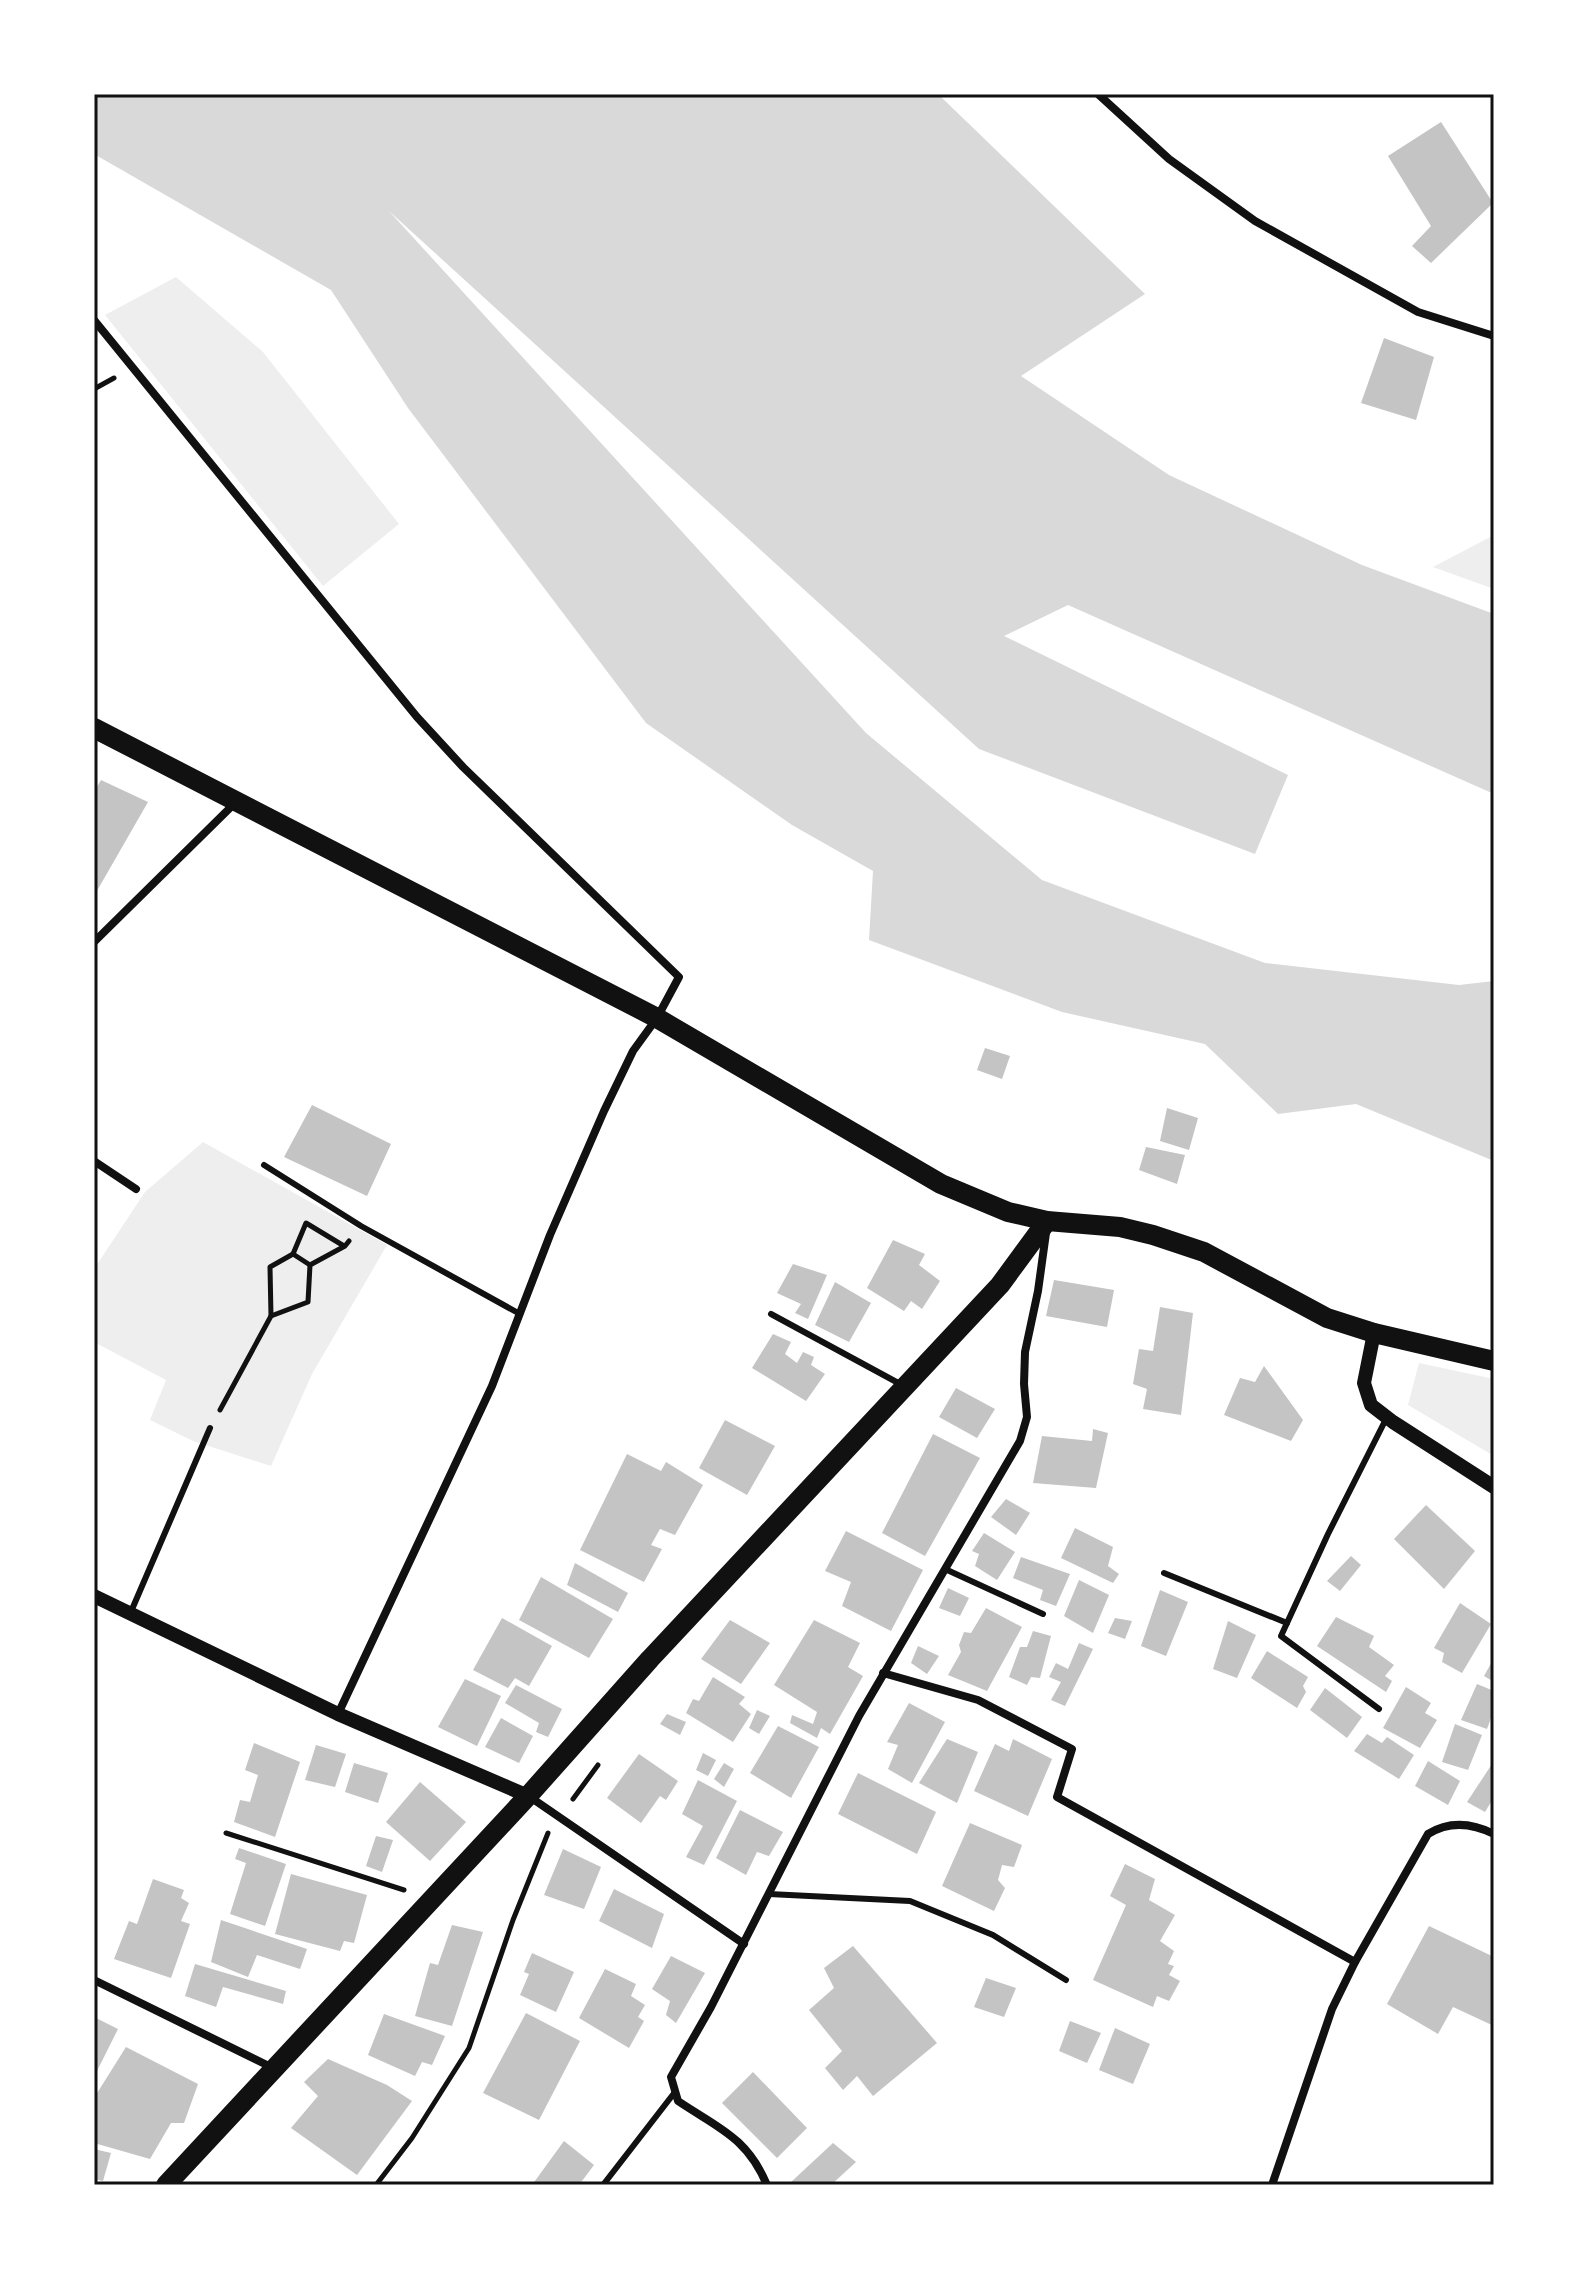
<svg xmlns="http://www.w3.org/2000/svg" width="1588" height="2279" font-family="'Noto Serif',serif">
<rect width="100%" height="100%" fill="#fff"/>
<!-- green -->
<g fill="#eee">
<polygon points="176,277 263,352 399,524 323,586 105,315"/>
<polygon points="1494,535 1494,589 1433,567"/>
<polygon points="203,1142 387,1245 312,1374 271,1466 193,1441 150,1420 166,1380 94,1342 94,1269 145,1192"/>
<polygon points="1419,1363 1494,1379 1494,1456 1408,1405"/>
</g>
<!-- water -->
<polygon fill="#d9d9d9" points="94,94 938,94 1145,294 1021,376 1169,475 1362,565 1494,614 1494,794 1068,605 1004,636 1288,775 1255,854 979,749 389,211 866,733 1042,880 1265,963 1459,985 1494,981 1494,1161 1356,1104 1278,1114 1205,1044 1062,1012 869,940 873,871 792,825 646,723 408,408 331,290 94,154"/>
<!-- building -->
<g fill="#c4c4c4">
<polygon points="1441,122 1493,203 1431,263 1412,246 1431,226 1388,156"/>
<polygon points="1384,338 1434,357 1416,420 1361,403"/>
<polygon points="101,780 148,802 94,896 94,792"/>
<polygon points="985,1048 1010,1056 1002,1079 977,1070"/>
<polygon points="312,1105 391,1144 367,1196 284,1157"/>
<polygon points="1167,1108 1198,1118 1189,1150 1160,1141"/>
<polygon points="1146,1147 1185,1155 1177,1184 1139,1170"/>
<polygon points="893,1240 925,1254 919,1265 940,1281 922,1309 911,1301 904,1311 867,1288"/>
<polygon points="793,1264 827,1275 808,1319 795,1313 801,1304 777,1293"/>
<polygon points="1054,1280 1114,1290 1107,1327 1046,1316"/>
<polygon points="835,1282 871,1303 849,1342 815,1325"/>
<polygon points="1160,1307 1193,1313 1181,1415 1143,1409 1147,1389 1133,1384 1139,1349 1153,1351"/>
<polygon points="773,1334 791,1342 785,1354 797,1363 803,1352 814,1357 811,1365 825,1374 806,1401 752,1368"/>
<polygon points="1264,1366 1303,1420 1291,1441 1224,1415 1240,1378 1255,1382"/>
<polygon points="956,1388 995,1409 977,1438 939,1417"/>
<polygon points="725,1420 775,1446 747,1495 699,1468"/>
<polygon points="1093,1429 1108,1433 1096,1488 1033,1483 1042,1436 1092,1441"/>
<polygon points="933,1434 980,1458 925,1556 882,1533"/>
<polygon points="627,1454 661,1471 666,1462 703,1485 675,1535 660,1529 651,1545 662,1549 644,1582 580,1550"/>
<polygon points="1006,1499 1030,1513 1016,1535 991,1517"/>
<polygon points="1426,1505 1475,1551 1444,1589 1394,1539"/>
<polygon points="1075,1528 1113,1547 1108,1566 1119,1574 1113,1583 1061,1558"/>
<polygon points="846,1531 923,1570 891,1631 842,1606 851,1582 825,1571"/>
<polygon points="984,1533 1015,1552 997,1580 975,1566 979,1554 972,1551"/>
<polygon points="1351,1556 1361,1565 1340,1591 1327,1581"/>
<polygon points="1021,1557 1070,1574 1056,1606 1040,1600 1043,1590 1013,1578"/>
<polygon points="575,1563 628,1593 618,1612 567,1585"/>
<polygon points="541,1577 613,1619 589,1658 519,1620"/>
<polygon points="1079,1580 1109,1595 1093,1633 1064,1616"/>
<polygon points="948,1588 969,1598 960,1616 939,1608"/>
<polygon points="1160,1590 1188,1602 1166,1656 1141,1646"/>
<polygon points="1460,1603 1491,1624 1462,1673 1442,1662 1444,1653 1434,1648"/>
<polygon points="986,1608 1022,1627 987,1691 948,1675 961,1652 959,1645 964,1632 971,1633"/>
<polygon points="1336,1617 1374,1636 1369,1647 1394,1665 1385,1676 1392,1681 1386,1692 1317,1646"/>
<polygon points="502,1618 552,1646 529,1686 515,1678 508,1688 473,1670"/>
<polygon points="1115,1618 1132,1621 1125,1639 1108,1633"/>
<polygon points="730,1620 770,1643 741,1684 701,1659"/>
<polygon points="814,1620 860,1643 848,1667 863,1676 830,1734 821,1728 817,1738 790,1723 792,1715 813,1724 817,1712 774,1685"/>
<polygon points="1228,1621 1256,1635 1237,1678 1213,1669"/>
<polygon points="1033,1631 1051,1636 1040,1678 1031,1677 1027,1685 1009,1677 1020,1647 1027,1647"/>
<polygon points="1079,1643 1093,1649 1065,1706 1051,1700 1061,1682 1049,1677 1056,1663 1068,1669"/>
<polygon points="918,1646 939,1656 927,1674 911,1663"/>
<polygon points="1267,1651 1308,1677 1303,1686 1306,1692 1297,1708 1251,1678"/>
<polygon points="1494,1658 1494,1682 1484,1676"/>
<polygon points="713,1677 745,1697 739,1704 751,1714 733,1742 686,1713 693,1699 699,1701"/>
<polygon points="465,1679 501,1696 477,1746 438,1727"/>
<polygon points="1477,1684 1494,1691 1494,1710 1487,1729 1461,1720"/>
<polygon points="516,1685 562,1709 548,1737 536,1732 539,1723 505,1703"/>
<polygon points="1406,1687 1431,1703 1425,1713 1437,1720 1420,1748 1383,1728"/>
<polygon points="1325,1688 1362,1717 1347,1738 1310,1710"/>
<polygon points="909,1703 945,1722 912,1783 888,1769 898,1745 887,1742"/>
<polygon points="757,1710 770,1716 759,1734 749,1728"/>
<polygon points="667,1714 686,1722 680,1735 660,1724"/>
<polygon points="501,1718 533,1736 519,1763 485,1747"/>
<polygon points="1455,1724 1482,1735 1468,1770 1442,1762"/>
<polygon points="778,1726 819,1747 791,1798 750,1773"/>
<polygon points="1367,1734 1382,1743 1387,1737 1414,1755 1399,1779 1354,1751"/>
<polygon points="947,1739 978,1752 957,1803 919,1783"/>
<polygon points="1013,1739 1052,1759 1028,1816 974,1791 995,1744 1009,1751"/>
<polygon points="254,1743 300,1762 275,1837 234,1822 240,1800 250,1802 258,1775 245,1770"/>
<polygon points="316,1745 346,1754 335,1787 305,1780"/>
<polygon points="703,1753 716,1760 708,1776 696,1770"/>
<polygon points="639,1754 678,1781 666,1800 660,1796 641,1823 607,1798"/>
<polygon points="1428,1761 1460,1781 1448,1805 1415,1786"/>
<polygon points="354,1763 388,1773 378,1803 345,1792"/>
<polygon points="724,1763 734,1769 724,1787 714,1779"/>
<polygon points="1492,1764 1494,1797 1485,1812 1467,1802"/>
<polygon points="858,1773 936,1812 917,1854 838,1814"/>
<polygon points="698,1780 737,1801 704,1865 686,1857 703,1826 682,1814"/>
<polygon points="420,1782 466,1822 430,1861 386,1822"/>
<polygon points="740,1810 783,1832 769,1856 757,1852 746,1875 716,1858"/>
<polygon points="970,1823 1022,1845 1014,1867 1002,1865 998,1880 1005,1888 994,1911 942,1886"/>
<polygon points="376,1836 393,1840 382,1872 366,1866"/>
<polygon points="239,1848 286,1864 265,1926 230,1914 246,1863 235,1859"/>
<polygon points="563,1849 601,1867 584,1909 544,1895"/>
<polygon points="1125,1864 1155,1879 1149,1900 1175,1915 1160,1941 1174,1951 1168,1964 1174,1966 1169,1975 1180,1981 1169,2001 1157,1996 1153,2007 1093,1980 1126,1905 1110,1896"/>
<polygon points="291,1874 367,1895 354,1943 344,1941 340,1951 275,1934"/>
<polygon points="153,1879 184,1890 181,1898 189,1903 181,1921 190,1924 171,1978 114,1959 129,1921 137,1924"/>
<polygon points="614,1889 664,1914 652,1948 599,1921"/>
<polygon points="221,1920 307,1949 300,1969 257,1955 248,1977 211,1962"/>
<polygon points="452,1925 483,1932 452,2026 415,2016 430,1963 438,1965"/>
<polygon points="1429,1926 1494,1957 1494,2026 1453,2007 1438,2034 1387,2004"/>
<polygon points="853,1946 937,2043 873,2096 857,2076 843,2090 825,2068 842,2051 809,2010 834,1988 824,1968"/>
<polygon points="532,1953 574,1972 556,2012 520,1995 529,1974 524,1972"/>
<polygon points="671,1956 705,1973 676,2023 666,2015 670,2001 652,1989"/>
<polygon points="195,1964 286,1991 283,2004 223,1987 216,2007 185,1996"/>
<polygon points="605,1969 636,1984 631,1996 645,2005 638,2017 644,2021 629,2048 579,2018"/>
<polygon points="986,1978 1016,1988 1004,2017 974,2007"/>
<polygon points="526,2013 580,2041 539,2120 483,2093"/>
<polygon points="384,2014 445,2036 432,2065 422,2062 415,2076 368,2055"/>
<polygon points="94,2017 118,2029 94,2077"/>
<polygon points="1070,2021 1101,2033 1087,2063 1059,2051"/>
<polygon points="1115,2028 1150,2044 1133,2084 1099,2070"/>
<polygon points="126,2047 198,2084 184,2123 171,2123 150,2159 94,2143 94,2098"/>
<polygon points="328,2059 387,2085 412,2101 357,2175 291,2128 318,2096 304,2082"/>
<polygon points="753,2072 807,2128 777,2158 722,2103"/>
<polygon points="564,2141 594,2165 579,2185 532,2185"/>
<polygon points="833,2143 856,2162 831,2185 792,2185 790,2183"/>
<polygon points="94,2149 111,2153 103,2181 94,2179"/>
</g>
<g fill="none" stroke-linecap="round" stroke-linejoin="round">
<!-- path -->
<g stroke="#111" stroke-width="5">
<polyline points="94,389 114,378"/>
<polyline points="293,1254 310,1265"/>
<polyline points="271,1316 270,1267 293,1254 306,1223 344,1246"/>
<polyline points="220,1410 271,1316 308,1302 310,1265 345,1246 349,1241"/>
<polyline points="573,1799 598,1765"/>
<polyline points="226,1833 404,1890"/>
<polyline points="376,2185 412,2138 469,2048 513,1920 548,1833"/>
</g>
<!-- service -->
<g stroke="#111" stroke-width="6">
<polyline points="264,1165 361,1226 520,1314"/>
<polyline points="771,1314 902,1385"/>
<polyline points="945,1569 1043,1614"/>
<polyline points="1164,1573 1287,1623"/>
<polyline points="130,1614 210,1428"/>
<polyline points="1379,1709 1281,1636 1328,1534 1387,1417"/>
<polyline points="769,1894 910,1901 993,1935 1066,1980"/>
<polyline points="603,2185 675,2092"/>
</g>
<!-- minor -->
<g stroke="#111" stroke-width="8">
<polyline points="1098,94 1169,159 1255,221 1418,312 1494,336"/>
<polyline points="94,320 417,717 463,767 679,977 657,1018 633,1051 604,1111 550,1235 492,1386 338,1714"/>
<polyline points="94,942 236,802"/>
<polyline points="94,1161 136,1189"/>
<polyline points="883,1673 978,1700 1072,1749 1057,1797 1355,1962"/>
<polyline points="530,1797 744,1944"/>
<polyline points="94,1980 273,2068"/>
<path d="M 767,2185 C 747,2137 718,2128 678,2101 L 671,2077 L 711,2007 L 859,1716 L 1020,1441 L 1027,1417 L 1024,1384 L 1025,1352 L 1038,1291 L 1046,1233"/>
<path d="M 1272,2185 L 1332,2009 L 1355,1962 L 1428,1834 C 1449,1821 1472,1823 1494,1834"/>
</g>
<!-- tertiary -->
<g stroke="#111" stroke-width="14">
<polyline points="1374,1333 1364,1383 1371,1405 1393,1422 1494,1487"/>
<polyline points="94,1596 338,1714 528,1796"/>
</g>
<!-- primary -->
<g stroke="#111" stroke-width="20">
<polyline points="94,728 657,1018 941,1184 1008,1212 1047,1221 1120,1227 1153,1235 1204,1252 1327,1318 1374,1333 1494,1361"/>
<polyline points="166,2185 528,1796 650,1659 1000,1285 1047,1221"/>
</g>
</g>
<!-- border -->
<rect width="1588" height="2279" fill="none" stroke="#ffffff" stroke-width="192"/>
<rect x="96" y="96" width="1396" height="2087" fill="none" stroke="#111" stroke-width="3"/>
</svg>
